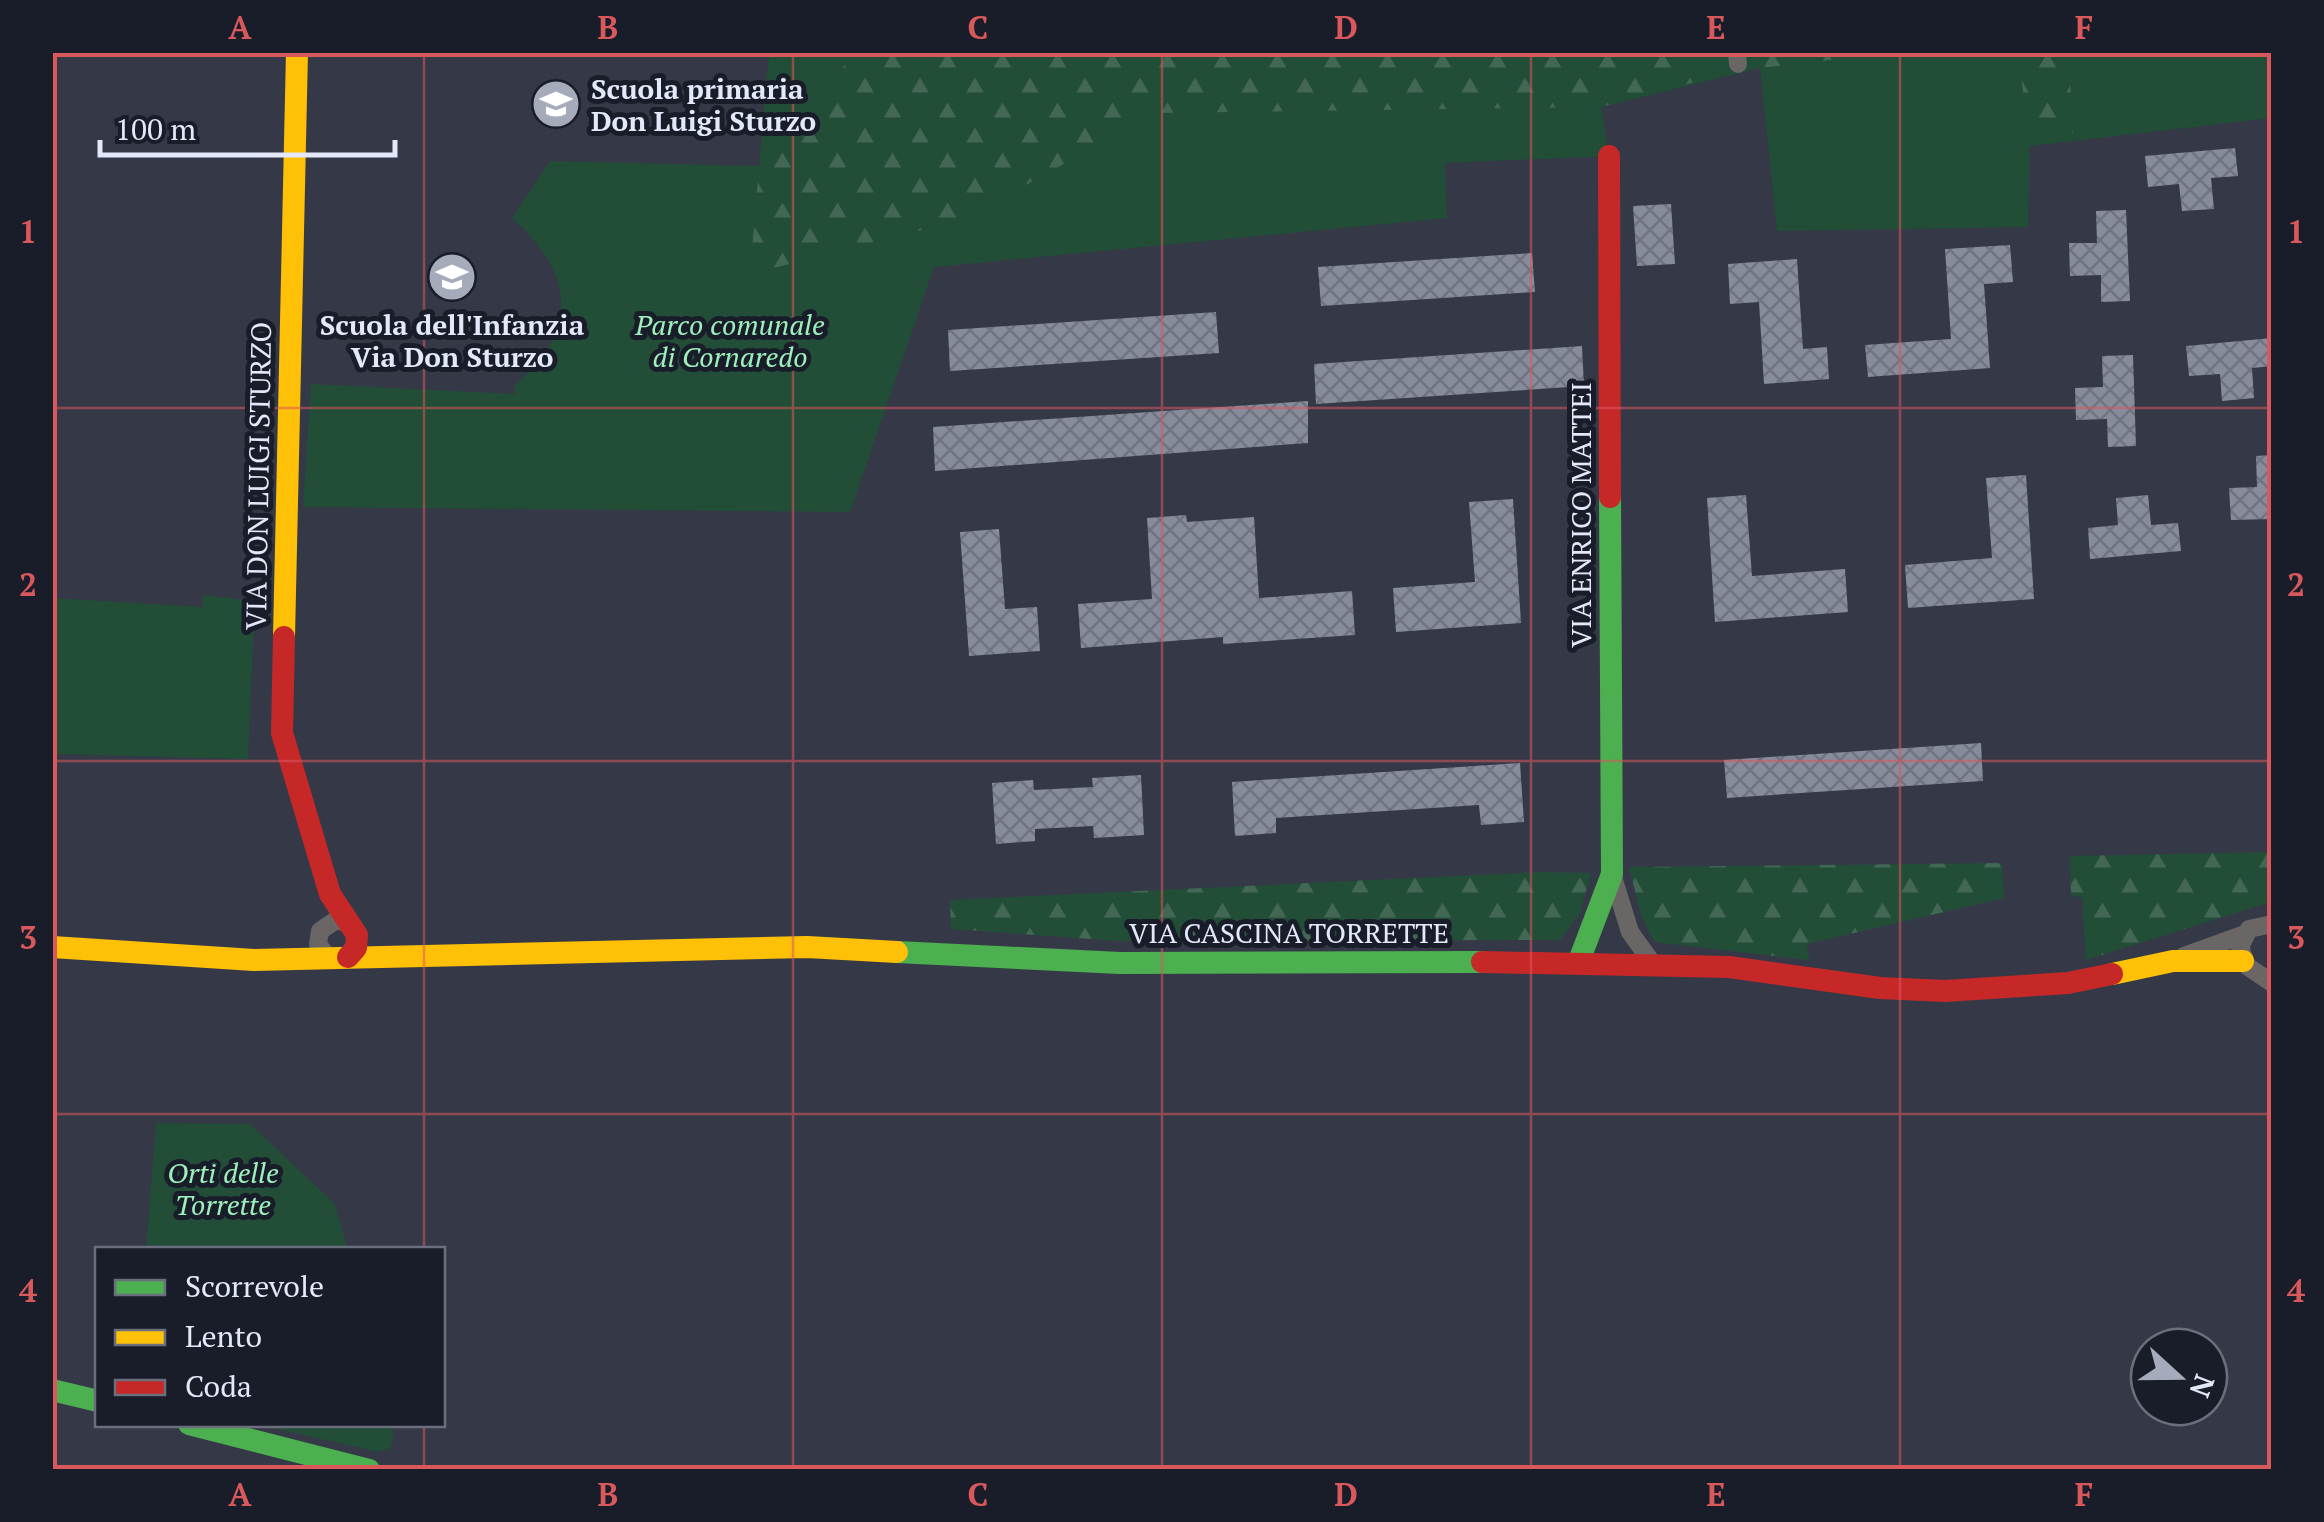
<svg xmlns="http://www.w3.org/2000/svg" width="2324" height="1522" font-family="'PT Serif',serif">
<defs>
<pattern id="forest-firs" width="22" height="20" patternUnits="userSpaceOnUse" patternTransform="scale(2.5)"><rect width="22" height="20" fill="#224d37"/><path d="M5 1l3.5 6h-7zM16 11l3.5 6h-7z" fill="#426755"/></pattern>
<pattern id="building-cross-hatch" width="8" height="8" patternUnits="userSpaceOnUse" patternTransform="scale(2.5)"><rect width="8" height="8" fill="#878c9d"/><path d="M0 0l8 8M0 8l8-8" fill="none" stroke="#707480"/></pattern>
</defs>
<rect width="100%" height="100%" fill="#353947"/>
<!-- green -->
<g fill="#224d37">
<path d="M 769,53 L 2271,53 L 2271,118 L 2030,146 L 2028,227 L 1777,231 L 1760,68 L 1601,107 L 1609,156 L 1445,163 L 1447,218 L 934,267 L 850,512 L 303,507 L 311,384 L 514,394 L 515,385 C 580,330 574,272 512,218 L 550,161 L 759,166 Z"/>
<polygon points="203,595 255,601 248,759 53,754 53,598 203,607"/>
<polygon points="156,1123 250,1124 334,1203 348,1249 146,1249"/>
<polygon points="260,1425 392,1425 394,1435 390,1448 378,1452"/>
</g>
<!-- forest -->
<g fill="url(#forest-firs)">
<polygon points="1758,52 1891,52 1891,53 1760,68"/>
<polygon points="855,53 1692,52 1695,82 1601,107 1155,113 965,219 750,274 759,166"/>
<polygon points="2018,53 2052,53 2070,79 2073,133 2030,146"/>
<polygon points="2271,852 2271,902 2086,960 2082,898 2071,895 2070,856"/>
<polygon points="2002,863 2004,898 1807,944 1809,960 1654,942 1641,915 1629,867"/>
<polygon points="1540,872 1591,873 1580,913 1560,940 1119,941 951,929 950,900"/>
</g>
<!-- building -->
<g fill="url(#building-cross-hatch)">
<polygon points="2235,148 2238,176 2211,178 2214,209 2182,211 2179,184 2148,187 2145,156"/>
<polygon points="1671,204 1675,264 1637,266 1633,206"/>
<polygon points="2126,210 2130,301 2101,302 2101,275 2070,276 2069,243 2097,243 2096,211"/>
<polygon points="2010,245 2013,282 1984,284 1990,368 1868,377 1865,345 1951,339 1945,249"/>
<polygon points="1532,253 1535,292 1321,306 1318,267"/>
<polygon points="1797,259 1803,349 1827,347 1829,379 1764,384 1759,302 1730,304 1728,264"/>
<polygon points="1216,312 1219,353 950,371 948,330"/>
<polygon points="2272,338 2272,366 2252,368 2254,398 2222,401 2220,374 2189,376 2186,346"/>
<polygon points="1582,346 1584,386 1316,404 1314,364"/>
<polygon points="2133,355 2136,446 2108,447 2107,419 2076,420 2075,388 2103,387 2102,356"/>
<polygon points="1308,401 1308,443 935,471 933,427"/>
<polygon points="2272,455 2272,519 2231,520 2229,488 2257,487 2256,456"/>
<polygon points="2026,475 2034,599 1908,608 1905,565 1992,558 1986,478"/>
<polygon points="1746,495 1752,576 1845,569 1848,612 1715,622 1707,498"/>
<polygon points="2148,495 2151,525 2178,523 2181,551 2090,559 2088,528 2118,525 2116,498"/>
<polygon points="1513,499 1521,623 1396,632 1393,588 1475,582 1469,502"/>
<polygon points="1186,515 1187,522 1254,517 1259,598 1352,591 1355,635 1223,644 1223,637 1081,648 1078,604 1152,599 1147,518"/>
<polygon points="999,529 1005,609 1037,607 1040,651 969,656 960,532"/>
<polygon points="1981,743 1983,781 1727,798 1724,760"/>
<polygon points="1520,763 1524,822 1481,825 1479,805 1276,818 1276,833 1235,836 1232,782"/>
<polygon points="1141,775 1144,835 1094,838 1093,826 1035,829 1035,841 996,844 992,783 1033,780 1034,790 1093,787 1092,778"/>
</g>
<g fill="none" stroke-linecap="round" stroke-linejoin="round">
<!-- street -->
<g stroke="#6a6665" stroke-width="18">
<polyline points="1737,52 1738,64"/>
<polyline points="1612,874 1630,932 1653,964"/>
<polyline points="2272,924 2249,929 2240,947 2247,966 2272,983"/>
<polyline points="2184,956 2245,934"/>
<polyline points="329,959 318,944 320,931 336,920 349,924"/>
</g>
<!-- fast -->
<g stroke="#4caf50" stroke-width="22">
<polyline points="897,952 1120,963 1482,962"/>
<polyline points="1579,961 1612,874 1610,497"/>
<polyline points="52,1390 98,1401"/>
<polyline points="189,1424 369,1470"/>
</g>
<!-- slow -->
<g stroke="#ffc107" stroke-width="22">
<polyline points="284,637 297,52"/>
<polyline points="52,947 254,960 807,947 897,952"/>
<polyline points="2112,974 2173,961 2243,961"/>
</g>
<!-- jam -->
<g stroke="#c62828" stroke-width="22">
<polyline points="1609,156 1610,497"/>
<polyline points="284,637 282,733 330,894 357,935 356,948 348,957"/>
<polyline points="1482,962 1729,967 1880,988 1945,991 2068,983 2112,974"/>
</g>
</g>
<!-- grid -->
<path fill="none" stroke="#d9585c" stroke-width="2.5" stroke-opacity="0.55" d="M 424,52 L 424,1250M 793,52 L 793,1470M 1162,52 L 1162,1470M 1531,52 L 1531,1470M 1900,52 L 1900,1470M 52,408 L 2272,408M 52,761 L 2272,761M 52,1114 L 2272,1114M 424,1424 L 424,1470"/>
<!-- icons -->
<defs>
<g id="school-disc" transform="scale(2.5)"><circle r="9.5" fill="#a6abbb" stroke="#191d29"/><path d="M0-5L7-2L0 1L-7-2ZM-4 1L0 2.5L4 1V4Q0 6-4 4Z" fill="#fff"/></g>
</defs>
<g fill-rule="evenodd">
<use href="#school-disc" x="556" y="104"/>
<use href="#school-disc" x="452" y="277"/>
</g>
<g text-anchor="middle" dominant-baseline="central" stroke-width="10" stroke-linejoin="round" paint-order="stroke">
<!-- poi labels -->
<g font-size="28" font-weight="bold" fill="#e3e8fa" stroke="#191d29" text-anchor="start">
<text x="591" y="88">Scuola primaria<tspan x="591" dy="32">Don Luigi Sturzo</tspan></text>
<text x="452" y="324" text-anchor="middle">Scuola dell'Infanzia<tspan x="452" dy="32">Via Don Sturzo</tspan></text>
</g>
<!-- park labels -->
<g font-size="28" font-style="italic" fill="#9cf0bc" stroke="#191d29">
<text x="730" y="324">Parco comunale<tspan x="730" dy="32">di Cornaredo</tspan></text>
<text x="223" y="1172">Orti delle<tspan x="223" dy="32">Torrette</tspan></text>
</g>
<!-- street labels -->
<g font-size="28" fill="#e3e8fa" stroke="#191d29">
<text transform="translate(258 476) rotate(-89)">VIA DON LUIGI STURZO</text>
<text transform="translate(1580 515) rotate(-90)">VIA ENRICO MATTEI</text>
<text x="1289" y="932">VIA CASCINA TORRETTE</text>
</g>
</g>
<!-- border -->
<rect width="2324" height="1522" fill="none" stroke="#191d29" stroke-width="110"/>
<!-- legend -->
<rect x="95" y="1247" width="350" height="180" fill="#191d29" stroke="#6a6e7d" stroke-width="2.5"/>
<rect x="115" y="1280" width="50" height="15" fill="#4caf50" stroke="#6a6e7d" stroke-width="2.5"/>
<text x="185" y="1297" font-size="30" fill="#e3e8fa">Scorrevole</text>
<rect x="115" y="1330" width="50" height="15" fill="#ffc107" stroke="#6a6e7d" stroke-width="2.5"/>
<text x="185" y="1347" font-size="30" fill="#e3e8fa">Lento</text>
<rect x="115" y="1380" width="50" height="15" fill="#c62828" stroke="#6a6e7d" stroke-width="2.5"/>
<text x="185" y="1397" font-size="30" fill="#e3e8fa">Coda</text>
<!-- north arrow -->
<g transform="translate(2179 1377) rotate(111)"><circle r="48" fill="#191d29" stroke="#6a6e7d" stroke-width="2.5"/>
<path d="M0-8L18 38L0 25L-18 38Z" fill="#a6abbb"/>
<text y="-15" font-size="28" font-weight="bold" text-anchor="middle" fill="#e3e8fa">N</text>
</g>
<!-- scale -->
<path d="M100 140v15h295v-15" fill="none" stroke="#e3e8fa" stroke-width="5"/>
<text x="115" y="140" font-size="30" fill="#e3e8fa" stroke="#191d29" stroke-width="8" paint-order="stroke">100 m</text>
<rect x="55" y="55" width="2214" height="1412" fill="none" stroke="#d9585c" stroke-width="4"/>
<g font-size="32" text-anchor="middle" font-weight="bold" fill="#d9585c">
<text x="240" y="39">A</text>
<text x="608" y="39">B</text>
<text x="978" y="39">C</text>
<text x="1346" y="39">D</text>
<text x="1716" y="39">E</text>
<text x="2084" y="39">F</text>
<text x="28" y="243">1</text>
<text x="2296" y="243">1</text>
<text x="28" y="596">2</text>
<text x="2296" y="596">2</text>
<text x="28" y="949">3</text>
<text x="2296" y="949">3</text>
<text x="28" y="1302">4</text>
<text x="2296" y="1302">4</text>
<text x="240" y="1506">A</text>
<text x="608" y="1506">B</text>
<text x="978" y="1506">C</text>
<text x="1346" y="1506">D</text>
<text x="1716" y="1506">E</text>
<text x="2084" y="1506">F</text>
</g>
</svg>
